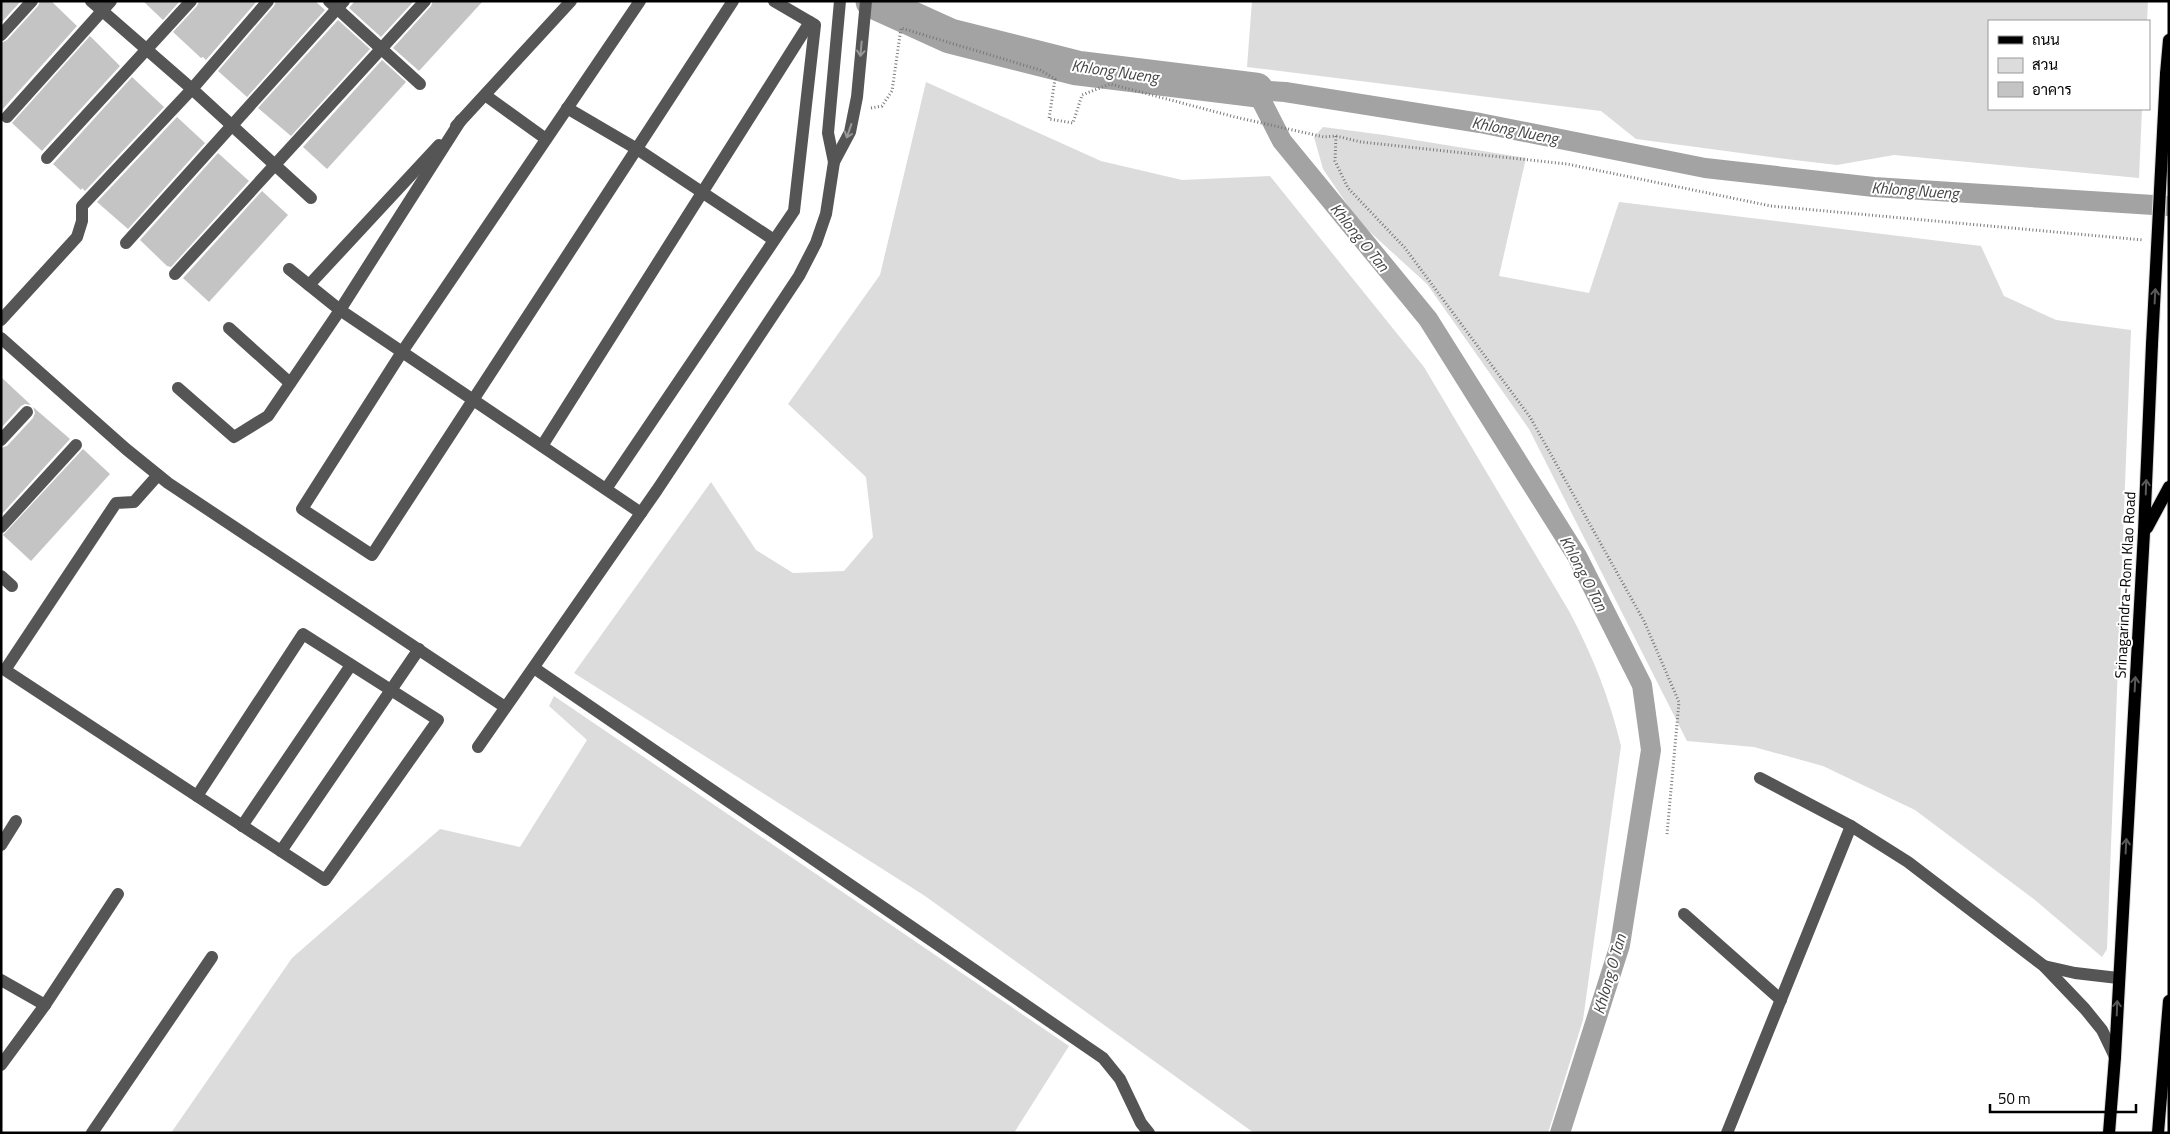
<svg xmlns="http://www.w3.org/2000/svg" width="2170" height="1134" font-family="'Titillium Web',Sarabun,sans-serif">
<rect width="100%" height="100%" fill="#fff"/>
<!-- green -->
<g fill="#dcdcdc">
<polygon points="1252,1 2148,1 2147,21 1989,21 1989,109 2142,109 2139,178 1894,155 1837,165 1786,159 1636,139 1601,111 1247,67"/>
<path d="M 926,82 L 1101,161 L 1182,180 L 1270,176 L 1424,367 L 1569,611 C 1592,654 1610,699 1621,746 L 1583,1020 L 1548,1133 L 1254,1133 L 925,896 L 574,673 L 711,482 L 756,550 L 793,573 L 844,571 L 873,537 L 866,477 L 788,404 L 880,275 Z"/>
<polygon points="1323,127 1384,135 1526,158 1499,276 1589,293 1619,202 1981,246 2004,296 2056,320 2131,330 2107,949 2102,957 2035,900 1915,810 1823,766 1754,747 1687,741 1529,429 1427,284 1359,222 1323,169 1314,137"/>
<polygon points="554,696 1069,1046 1014,1133 171,1133 292,958 440,829 520,847 587,740 549,706"/>
</g>
<g fill="none" stroke-linecap="round" stroke-linejoin="round">
<!-- canal -->
<g stroke="#a3a3a3" stroke-width="20">
<polyline points="1256,90 1282,141 1428,319 1577,556 1642,685 1651,750 1620,945 1560,1133"/>
<polyline points="1256,90 1285,92 1480,123 1705,168 1874,187 2169,206"/>
</g>
<!-- river -->
<polyline stroke="#a3a3a3" stroke-width="35" points="873,1 950,36 1077,68 1256,90"/>
</g>
<!-- building -->
<g fill="#c4c4c4">
<polygon points="1,1 21,1 1,23"/>
<polygon points="40,1 51,1 77,26 1,111 1,43 7,40 38,6"/>
<polygon points="143,1 180,1 163,20"/>
<polygon points="199,1 257,1 206,60 203,57 201,58 173,32 197,6"/>
<polygon points="276,1 315,1 325,10 247,97 218,71 274,6"/>
<polygon points="355,1 414,1 381,37 349,8"/>
<polygon points="433,1 483,1 419,71 393,48 431,6"/>
<polygon points="338,20 370,49 291,136 258,108"/>
<polygon points="90,36 120,66 42,151 12,123"/>
<polygon points="382,60 406,82 327,169 303,147"/>
<polygon points="132,77 164,107 85,191 82,188 81,190 53,164"/>
<polygon points="177,117 205,143 128,229 97,202"/>
<polygon points="218,153 249,181 171,267 167,266 140,240"/>
<polygon points="262,191 288,215 209,302 183,278"/>
<polygon points="1,377 31,405 25,404 21,406 1,428"/>
<polygon points="33,407 70,439 1,515 1,448 7,446 33,418 35,413"/>
<polygon points="83,449 110,474 31,561 3,535"/>
</g>
<g fill="none" stroke-linecap="round" stroke-linejoin="round">
<!-- major casing -->
<g stroke="#dbdbdb" stroke-width="14">
<g id="major">
<polyline points="2166,74 2169,40"/>
<polyline points="2147,528 2169,487"/>
<polyline points="2109,1133 2115,1057 2144,532 2152,344"/>
<polyline points="2158,1133 2169,1001"/>
</g>
</g>
<!-- path -->
<g stroke="#777" stroke-width="3" stroke-dasharray="1 2.5" stroke-linecap="butt">
<polyline points="871,108 882,106 892,91 901,28 1040,70 1055,79 1049,119 1073,123 1082,95 1110,84 1235,117 1324,137 1336,136 1361,142 1567,164 1771,206 2143,240"/>
<polyline points="1336,136 1335,161 1348,188 1405,248 1530,417 1644,621 1679,702 1667,834"/>
</g>
<!-- minor -->
<g stroke="#555" stroke-width="12">
<polyline points="91,1 192,89 311,198"/>
<polyline points="329,1 420,84"/>
<polyline points="640,1 402,352 302,509 372,555 733,1"/>
<polyline points="1,35 32,1"/>
<polyline points="485,95 546,139"/>
<polyline points="567,108 637,149 774,240"/>
<polyline points="7,117 111,1"/>
<polyline points="456,126 571,1"/>
<polyline points="47,158 191,1"/>
<polyline points="834,162 828,133 840,1"/>
<polyline points="126,243 344,1"/>
<polyline points="289,269 340,310 641,513"/>
<polyline points="175,274 425,1"/>
<polyline points="309,285 439,145"/>
<polyline points="1,320 77,237 82,221 82,206 192,89 268,1"/>
<polyline points="229,328 290,383"/>
<polyline points="1,338 126,449 168,483 505,707"/>
<polyline points="178,388 234,437 268,416 340,310 461,120"/>
<polyline points="1,440 27,412"/>
<polyline points="542,446 810,22"/>
<polyline points="158,475 134,502 116,503 5,670 197,796"/>
<polyline points="606,489 794,211 815,25 774,1"/>
<polyline points="1,527 76,445"/>
<polyline points="1,576 12,586"/>
<polygon points="303,634 438,720 325,880 197,796"/>
<polyline points="534,668 1103,1058 1120,1079 1141,1123 1149,1133"/>
<polyline points="478,747 657,490 799,276 816,243 826,214 834,162 850,132 857,97 866,1"/>
<polyline points="1760,778 1851,826 1908,862 2044,966 2085,1009 2102,1030 2115,1057"/>
<polyline points="242,826 351,665"/>
<polyline points="1,845 16,821"/>
<polyline points="281,851 419,649"/>
<polyline points="1684,914 1781,1000"/>
<polyline points="2044,966 2075,973 2118,978"/>
<polyline points="1,980 45,1005"/>
<polyline points="1,1065 45,1005 118,894"/>
<polyline points="92,1133 212,957"/>
<polyline points="1727,1133 1851,826"/>
</g>
<!-- major -->
<use href="#major" stroke="#000" stroke-width="12"/>
<!-- major-bridge casing -->
<g stroke="#dbdbdb" stroke-width="14" stroke-linecap="butt">
<polyline id="major-bridge" points="2152,344 2166,74"/>
</g>
<!-- major-bridge -->
<use href="#major-bridge" stroke="#000" stroke-width="12"/>
</g>
<!-- one-way arrows -->
<defs><path id="oneway-shaft" d="M-6 0H5M1.5-3L5.5 0L1.5 3" fill="none" stroke-width="1.6" stroke-linecap="round" stroke-linejoin="round" transform="scale(1.25)"/></defs>
<g stroke="#999">
<use href="#oneway-shaft" transform="translate(861 49) rotate(95)"/>
<use href="#oneway-shaft" transform="translate(849 131) rotate(109)"/>
</g>
<g stroke="#595959">
<use href="#oneway-shaft" transform="translate(2155 296) rotate(-87)"/>
<use href="#oneway-shaft" transform="translate(2146 487) rotate(-88)"/>
<use href="#oneway-shaft" transform="translate(2135 684) rotate(-87)"/>
<use href="#oneway-shaft" transform="translate(2126 846) rotate(-87)"/>
<use href="#oneway-shaft" transform="translate(2117 1008) rotate(-88)"/>
</g>
<g text-anchor="middle" dominant-baseline="central" stroke-width="4" stroke-linejoin="round" paint-order="stroke">
<!-- street labels -->
<g font-size="15" fill="#000" stroke="#fff">
<text transform="translate(2125 585) rotate(-87)">Srinagarindra-Rom Klao Road</text>
</g>
<!-- water labels -->
<g font-size="16" font-style="italic" fill="#444" stroke="#fff">
<text transform="translate(1115 71) rotate(8)">Khlong Nueng</text>
<text transform="translate(1515 130) rotate(11)">Khlong Nueng</text>
<text transform="translate(1915 190) rotate(4)">Khlong Nueng</text>
<text transform="translate(1360 237) rotate(51)">Khlong O Tan</text>
<text transform="translate(1584 573) rotate(62)">Khlong O Tan</text>
<text transform="translate(1609 974) rotate(-74)">Khlong O Tan</text>
</g>
</g>
<!-- border -->
<rect width="2170" height="1134" fill="none" stroke="#000000" stroke-width="5"/>
<!-- legend -->
<rect x="1988" y="20" width="162" height="90" fill="#ffffff" stroke="#999999"/>
<rect x="1998" y="36" width="25" height="8" fill="#000000" stroke="#999999"/>
<text x="2032" y="45" font-size="15" fill="#000000">ถนน</text>
<rect x="1998" y="58" width="25" height="15" fill="#dcdcdc" stroke="#999999"/>
<text x="2032" y="70" font-size="15" fill="#000000">สวน</text>
<rect x="1998" y="82" width="25" height="15" fill="#c4c4c4" stroke="#999999"/>
<text x="2032" y="95" font-size="15" fill="#000000">อาคาร</text>
<!-- scale -->
<path d="M1990 1104v8h146v-8" fill="none" stroke="#000000" stroke-width="2.5"/>
<text x="1998" y="1104" font-size="15" fill="#000000" stroke="#ffffff" stroke-width="4" paint-order="stroke">50 m</text>
</svg>
